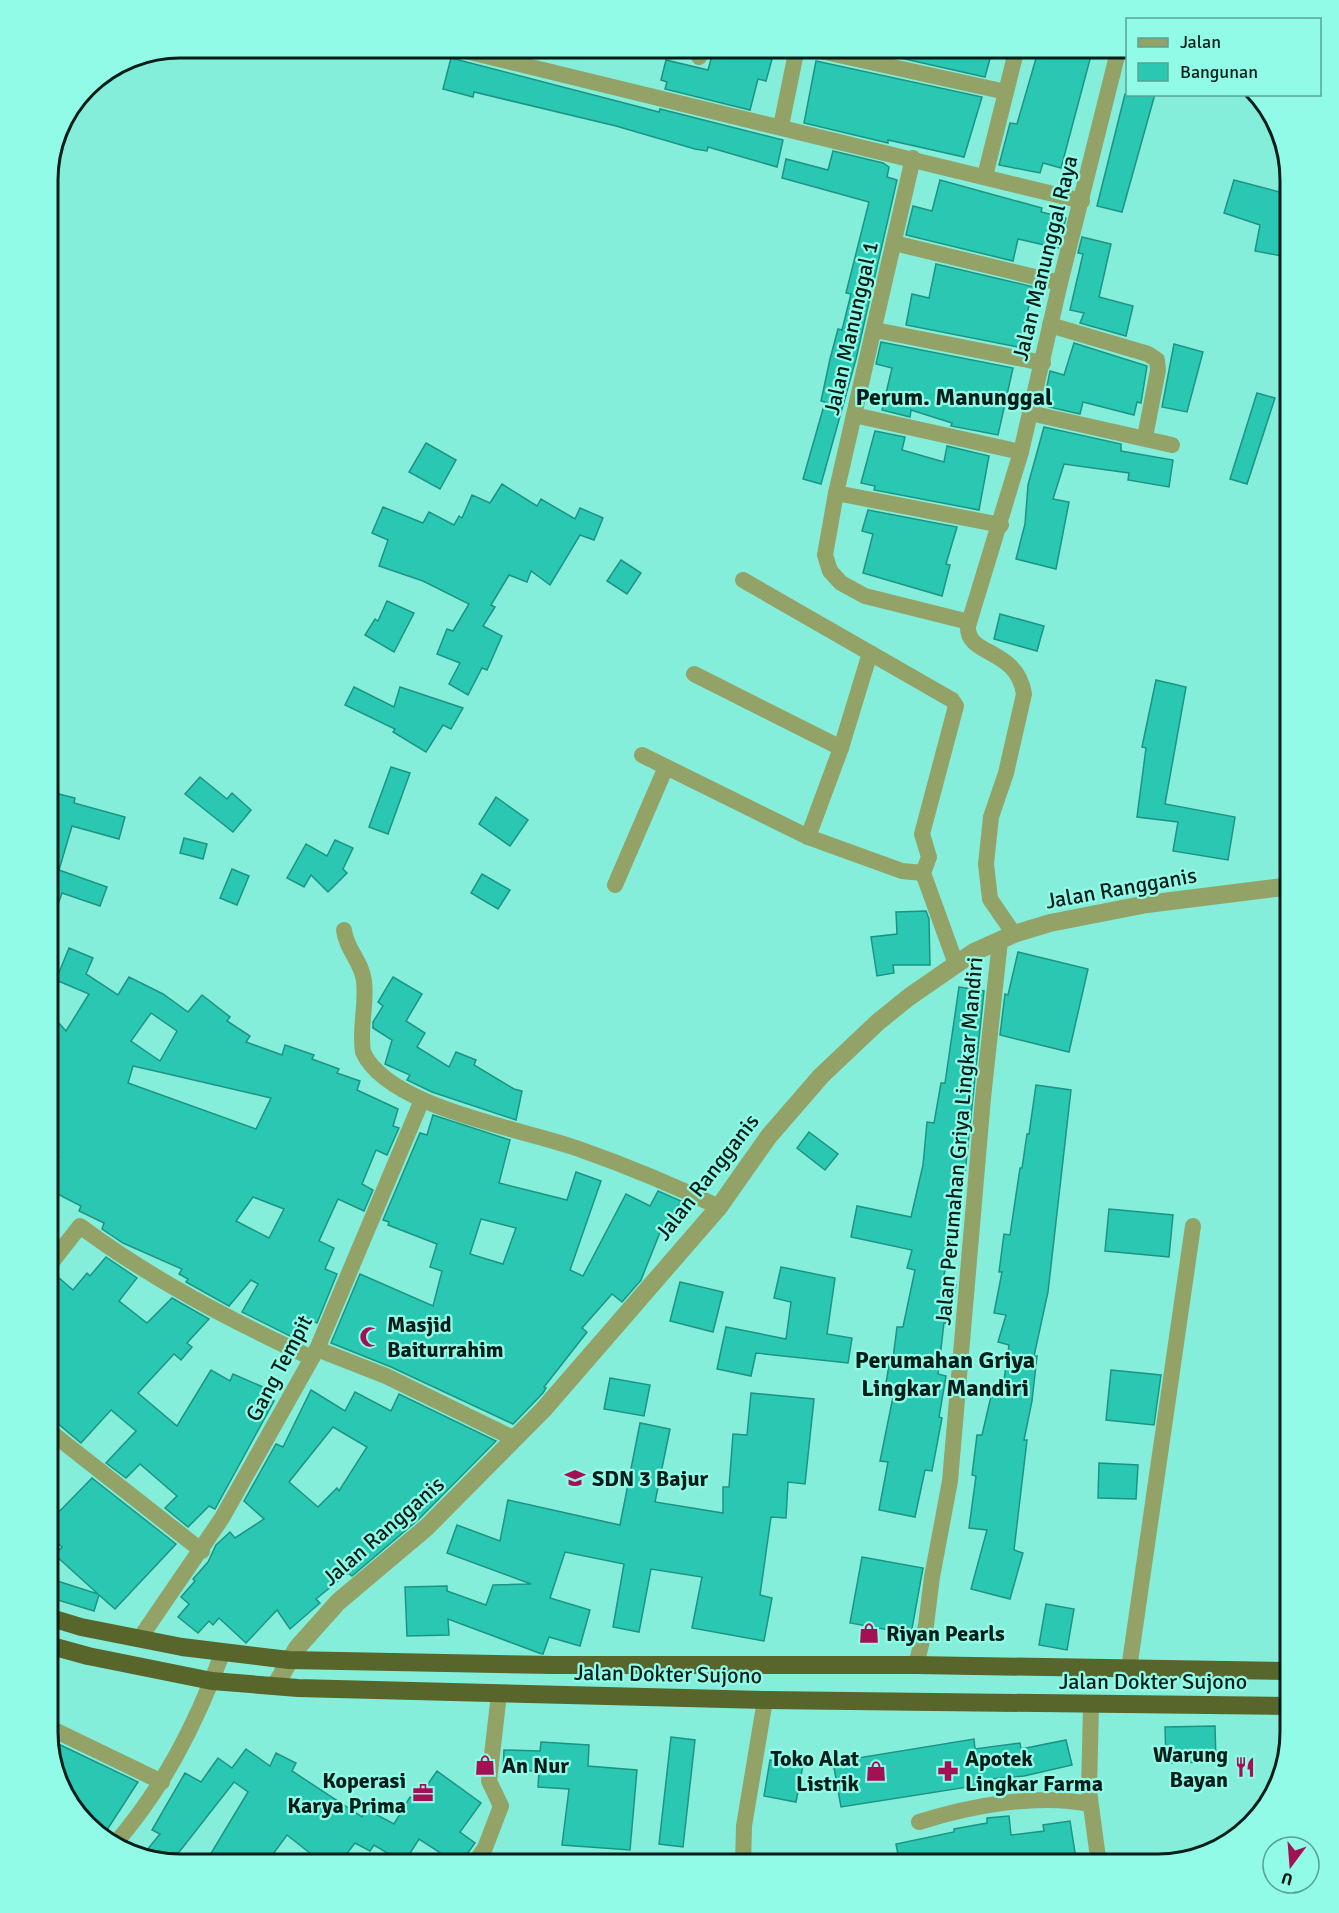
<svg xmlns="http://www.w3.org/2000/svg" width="1339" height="1913" font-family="Signika,sans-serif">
<rect width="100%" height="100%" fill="#85eedb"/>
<!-- building -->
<g fill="#2ac8b2" stroke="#1c9483" stroke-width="1.5" fill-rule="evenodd">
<polygon points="714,48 775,48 766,81 758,79 750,110 665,89 667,82 661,80 666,60 708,70"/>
<polygon points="856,48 967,48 991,55 985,77"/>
<polygon points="1039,48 1093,48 1061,168 1043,163 1040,173 999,165 1010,123 1017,124"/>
<polygon points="451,58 659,112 660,109 783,140 777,167 708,147 707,151 695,149 616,126 474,92 473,97 443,89"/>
<polygon points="816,61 982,97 964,157 888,140 888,143 804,123"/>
<polygon points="1125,94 1155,94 1122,212 1097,206"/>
<polygon points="833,151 883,163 889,167 887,177 897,180 856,359 821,484 803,479 825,402 821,401 830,359 838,329 842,330 851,294 846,293 869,202 782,178 786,159 828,170"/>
<polygon points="940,180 1042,208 1041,212 1066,218 1058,248 1018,239 1013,261 906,235 913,206 932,211"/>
<polygon points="1234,180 1291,195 1291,237 1287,257 1255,251 1260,225 1224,213"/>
<polygon points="1082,237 1111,244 1099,297 1133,306 1126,336 1080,323 1084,313 1070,310 1083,254 1078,253"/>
<polygon points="936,264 1034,287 1018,347 906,325 912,294 929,298"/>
<polygon points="881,342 1013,368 998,435 951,426 952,423 911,410 910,417 882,410 892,368 876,364"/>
<polygon points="1074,343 1147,366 1141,403 1137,402 1134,415 1083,402 1080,414 1049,407 1052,398 1045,396 1050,371 1064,375"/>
<polygon points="1174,344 1203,352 1187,412 1162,407"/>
<polygon points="1257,393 1275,398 1247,484 1230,479"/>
<polygon points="1044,427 1121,444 1121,451 1173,460 1169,487 1128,480 1129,473 1064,464 1053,499 1069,502 1056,569 1016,559 1025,524 1028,485"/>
<polygon points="875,431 905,437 902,450 944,462 947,446 989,456 979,510 874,490 875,486 861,483"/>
<polygon points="426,443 456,460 440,489 409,472"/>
<polygon points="502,484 537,506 541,499 575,519 580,508 603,518 594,540 580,535 550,585 531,571 527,582 509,575 491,605 495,607 483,626 502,636 487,670 482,668 468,695 449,684 460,663 437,654 447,629 453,631 469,604 423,581 379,566 388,540 372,533 383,507 423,523 429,512 454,525 459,516 462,518 472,495 490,503"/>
<polygon points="868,510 957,527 946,564 950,565 942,596 863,573 873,534 862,531"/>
<polygon points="621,560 641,573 627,594 607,581"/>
<polygon points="387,601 414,613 394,652 365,635 375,619 378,621"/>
<polygon points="1000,614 1044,626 1037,651 994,639"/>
<polygon points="1156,680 1186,687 1165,804 1235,817 1228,860 1173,851 1178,822 1137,817 1146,748 1142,747"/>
<polygon points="354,687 394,707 400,687 463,708 451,729 443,725 426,752 393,732 395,729 345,705"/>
<polygon points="391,767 410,773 388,834 369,827"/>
<polygon points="200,777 227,799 232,793 251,810 233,832 185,794"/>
<polygon points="59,794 75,798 74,803 125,817 119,839 72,826 59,870 107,887 100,906 62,893 50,927 48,835"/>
<polygon points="496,797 528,820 510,846 479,824"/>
<polygon points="184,838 207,844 203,859 180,853"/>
<polygon points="335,840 353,848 343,869 347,873 328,892 311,875 304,887 287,878 306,844 327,856"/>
<polygon points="232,869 249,876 237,905 220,898"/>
<polygon points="482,874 510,890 498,909 471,893"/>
<polygon points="926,911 929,919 930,965 893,965 894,973 877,976 871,937 897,934 896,912"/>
<path d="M 69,948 L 93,958 L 86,974 L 118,995 L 129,977 L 163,994 L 188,1012 L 202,995 L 230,1017 L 227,1021 L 250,1036 L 246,1042 L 282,1055 L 285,1045 L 314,1055 L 312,1059 L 339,1069 L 337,1073 L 360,1081 L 357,1090 L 398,1109 L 393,1126 L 399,1128 L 387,1155 L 376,1150 L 362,1184 L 373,1190 L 364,1211 L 338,1199 L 319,1241 L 334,1248 L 325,1269 L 337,1274 L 317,1323 L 306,1318 L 298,1340 L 242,1312 L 258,1284 L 251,1280 L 229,1306 L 186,1282 L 188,1279 L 179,1274 L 182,1269 L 123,1243 L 102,1229 L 104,1223 L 79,1211 L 81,1206 L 48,1189 L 48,1174 L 59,1157 L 48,1150 L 48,1011 L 66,1031 L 89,994 L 56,980 ZM 151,1013 L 177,1031 L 160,1061 L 131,1041 ZM 133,1066 L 155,1071 L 271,1098 L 256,1129 L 128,1083 ZM 253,1197 L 284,1209 L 269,1238 L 236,1221 Z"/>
<polygon points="1018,952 1088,969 1069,1052 1000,1035 1005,994 1008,995"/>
<polygon points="393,977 422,994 406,1021 425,1033 417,1047 449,1067 456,1052 476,1060 474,1065 514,1089 522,1091 516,1120 432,1092 407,1080 410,1075 385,1064 392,1040 373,1028 373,1022 383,1006 378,1002"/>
<polygon points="959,987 984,991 965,1174 955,1217 958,1218 942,1283 956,1285 949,1324 944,1323 938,1374 946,1376 939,1417 942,1418 932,1471 925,1470 915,1517 879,1510 888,1462 880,1461 893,1397 884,1395 889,1365 892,1366 897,1327 903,1327 915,1270 907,1268 912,1250 851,1237 857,1206 911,1217 923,1165 927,1122 934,1123 941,1083 945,1083"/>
<polygon points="1036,1085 1071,1090 1048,1292 1034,1356 1037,1356 1032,1401 1024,1440 1027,1440 1014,1550 1023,1553 1010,1599 971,1589 987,1530 969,1528 976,1476 972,1475 977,1435 982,1435 992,1392 1002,1394 1009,1345 998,1342 1006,1315 994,1313 1002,1272 999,1272 1004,1234 1010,1235 1020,1168 1022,1168 1027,1134 1029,1134"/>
<path d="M 433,1115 L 510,1140 L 499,1183 L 567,1200 L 576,1172 L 601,1181 L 570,1270 L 583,1276 L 626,1194 L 650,1206 L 658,1191 L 681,1201 L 667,1226 L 663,1225 L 641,1280 L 622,1302 L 612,1294 L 582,1328 L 587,1332 L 544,1387 L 546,1388 L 543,1393 L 513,1424 L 391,1367 L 331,1343 L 360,1274 L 433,1306 L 442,1271 L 430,1267 L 437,1244 L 388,1225 L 389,1222 L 383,1220 L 420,1133 L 427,1135 ZM 481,1219 L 516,1228 L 503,1264 L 470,1254 Z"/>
<polygon points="809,1132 838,1154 825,1170 797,1148"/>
<polygon points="1109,1209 1173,1215 1169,1257 1105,1251"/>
<polygon points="106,1257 137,1278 119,1301 147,1323 172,1298 209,1319 187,1343 192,1347 181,1360 174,1354 138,1393 177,1426 211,1370 230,1381 233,1374 270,1390 267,1397 274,1401 215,1509 209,1506 188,1527 165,1508 177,1496 140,1464 126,1478 106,1463 136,1431 111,1410 81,1443 57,1423 48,1420 48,1288 58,1277 73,1290 87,1273 90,1276"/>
<polygon points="781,1267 835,1278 827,1334 852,1338 848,1363 756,1353 751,1376 717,1369 726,1327 786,1339 791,1302 774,1298"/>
<polygon points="680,1282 723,1292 713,1332 670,1321"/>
<polygon points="1111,1370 1161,1375 1154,1425 1106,1420"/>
<polygon points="610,1378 650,1385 644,1416 604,1409"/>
<path d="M 311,1390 L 345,1411 L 355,1392 L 391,1411 L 399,1394 L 496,1441 L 419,1519 L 352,1576 L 348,1573 L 316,1599 L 320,1603 L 290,1629 L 277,1610 L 246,1643 L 219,1618 L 213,1625 L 209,1621 L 198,1633 L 178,1617 L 189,1604 L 181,1597 L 195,1581 L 193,1579 L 208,1562 L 216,1545 L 230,1532 L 235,1538 L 264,1519 L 244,1501 L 276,1444 L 283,1447 ZM 333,1427 L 367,1447 L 339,1491 L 337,1488 L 318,1507 L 289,1482 Z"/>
<polygon points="751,1393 814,1399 805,1484 788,1482 786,1518 771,1517 760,1595 772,1598 764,1641 692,1628 702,1577 651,1569 639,1632 613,1627 624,1564 565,1552 550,1598 590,1610 580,1646 549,1637 543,1654 539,1653 448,1619 449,1635 407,1636 405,1587 447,1586 447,1591 486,1605 493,1585 531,1584 447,1553 457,1525 500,1541 508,1500 620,1525 640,1423 670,1429 655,1502 723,1513 723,1487 729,1487 733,1434 747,1435"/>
<polygon points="1099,1463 1138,1465 1136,1499 1098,1498"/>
<polygon points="92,1478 176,1544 115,1609 99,1595 94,1611 48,1597 48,1578 98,1594 55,1555 62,1547 48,1534 48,1523"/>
<polygon points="862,1557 923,1568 911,1634 850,1623"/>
<polygon points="1046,1604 1074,1609 1067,1650 1039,1645"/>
<polygon points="1215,1726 1216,1762 1166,1763 1165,1727"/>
<polygon points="671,1737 695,1740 683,1847 659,1844"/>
<polygon points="974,1739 975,1749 1020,1743 1021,1749 1066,1740 1072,1765 1024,1776 980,1780 981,1785 841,1807 833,1762"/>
<polygon points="50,1740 138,1782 103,1836 66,1799"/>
<polygon points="541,1742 589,1745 588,1766 637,1770 630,1850 562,1845 569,1789 538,1787 539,1771 503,1770 504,1750 540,1751"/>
<polygon points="246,1749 270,1766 276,1753 296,1763 292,1771 362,1817 366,1809 394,1824 410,1797 416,1801 437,1771 481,1803 460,1832 475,1843 459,1865 419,1839 404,1863 374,1845 370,1851 355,1843 338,1865 325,1865 287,1835 265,1865 204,1865 248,1792 234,1782 180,1851 173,1856 170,1864 142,1856 160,1834 152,1830 185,1773 201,1782 218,1758 232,1768"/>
<polygon points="770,1760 803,1765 796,1802 764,1796"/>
<polygon points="1009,1816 1011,1835 1044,1831 1043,1825 1070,1821 1077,1865 1049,1865 1048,1858 987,1865 900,1865 896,1844 954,1832 954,1829 987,1823 987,1818"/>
</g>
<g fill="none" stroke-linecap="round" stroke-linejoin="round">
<!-- minor -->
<g stroke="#93a367" stroke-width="16">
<polyline points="453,48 1082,201"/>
<polyline points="807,48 1006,92"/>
<polyline points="699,57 701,48"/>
<polyline points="781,126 797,48"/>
<polyline points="913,158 836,493 825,555 830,571 841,583 865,596 969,622"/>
<polyline points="985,176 1017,48"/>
<polyline points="894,243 1060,283"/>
<polyline points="1050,325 1148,354 1157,360 1158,370 1145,437"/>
<polyline points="875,330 1043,363"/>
<polyline points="1030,413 1172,445"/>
<polyline points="854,415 1021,452"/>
<polyline points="836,493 1001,525"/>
<polyline points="743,580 952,700 956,706 922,834 929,857 923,873 956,964"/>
<polyline points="694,674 841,748"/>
<polyline points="642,755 808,837 902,871 923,873"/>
<polyline points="808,837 841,748 870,653"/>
<polyline points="615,885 666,767"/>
<path d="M 344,930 C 346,949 362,962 364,981 C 367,1005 359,1028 363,1052 C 388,1108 524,1129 579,1149 C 627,1166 673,1185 719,1207"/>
<path d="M 1014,934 L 990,899 L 986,864 L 991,817 L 1006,773 L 1024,694 C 1017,647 966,657 968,626 L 1021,452 L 1060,283 L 1119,48"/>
<path d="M 48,1267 L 80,1226 C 151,1279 232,1321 312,1358"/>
<polyline points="317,1349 386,1376 515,1439"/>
<polyline points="48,1430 202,1551"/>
<polyline points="140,1638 222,1518 317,1349 422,1100"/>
<polyline points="916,1665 926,1625 932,1577 950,1481 983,1098 1000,941"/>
<polyline points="1129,1669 1193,1226"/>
<polyline points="1091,1706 1089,1791 1099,1865"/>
<polyline points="48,1727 162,1782"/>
<path d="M 919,1822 C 970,1806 1037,1793 1090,1804"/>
<path d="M 113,1846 C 163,1789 196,1724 222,1654"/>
<polyline points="180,1865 182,1861"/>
<polyline points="473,1865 485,1848 501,1806 489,1781 499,1694"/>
<polyline points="743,1865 744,1826 765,1700"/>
</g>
<!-- tertiary -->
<polyline stroke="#93a367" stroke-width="18" points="275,1686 297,1648 338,1602 427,1527 543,1410 719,1207 769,1136 821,1076 878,1022 909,997 974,952 1014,934 1050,923 1147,904 1291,886"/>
<!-- trunk -->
<g stroke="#58662b" stroke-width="18">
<polyline points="48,1617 81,1627 182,1647 289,1660 554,1665 916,1665 1291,1671"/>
<polyline points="48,1645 88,1656 212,1681 298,1688 765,1700 1291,1706"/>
</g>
</g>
<!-- icons -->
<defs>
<g id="mosque-bare" transform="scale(1.62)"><path d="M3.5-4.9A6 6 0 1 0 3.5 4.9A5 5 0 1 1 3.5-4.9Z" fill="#a31155" stroke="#92fbe8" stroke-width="2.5" paint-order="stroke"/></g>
<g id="school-bare" transform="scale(1.62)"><path d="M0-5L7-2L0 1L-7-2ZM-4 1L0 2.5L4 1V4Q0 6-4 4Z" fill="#a31155" stroke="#92fbe8" stroke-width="2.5" paint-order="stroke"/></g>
<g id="shop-bare" transform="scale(1.62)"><path d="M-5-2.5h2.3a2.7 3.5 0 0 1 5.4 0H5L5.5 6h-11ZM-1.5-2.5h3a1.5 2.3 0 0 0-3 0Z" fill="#a31155" stroke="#92fbe8" stroke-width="2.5" paint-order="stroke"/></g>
<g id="restaurant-bare" transform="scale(1.62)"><path d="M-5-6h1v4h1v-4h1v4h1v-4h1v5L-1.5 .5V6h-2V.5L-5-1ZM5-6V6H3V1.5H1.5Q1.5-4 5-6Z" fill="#a31155" stroke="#92fbe8" stroke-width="2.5" paint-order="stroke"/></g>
<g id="pharmacy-bare" transform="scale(1.62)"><path d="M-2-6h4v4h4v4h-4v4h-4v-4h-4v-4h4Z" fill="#a31155" stroke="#92fbe8" stroke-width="2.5" paint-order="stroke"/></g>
<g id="office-bare" transform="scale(1.62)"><path d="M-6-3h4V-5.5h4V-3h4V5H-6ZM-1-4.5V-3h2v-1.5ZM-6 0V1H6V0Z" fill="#a31155" stroke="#92fbe8" stroke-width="2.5" paint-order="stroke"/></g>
</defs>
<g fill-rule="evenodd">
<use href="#mosque-bare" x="370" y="1337"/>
<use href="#school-bare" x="575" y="1478"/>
<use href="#shop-bare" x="869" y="1633"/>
<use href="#shop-bare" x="485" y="1765"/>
<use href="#restaurant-bare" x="1245" y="1767"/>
<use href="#shop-bare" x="876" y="1771"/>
<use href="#pharmacy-bare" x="948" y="1771"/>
<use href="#office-bare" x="423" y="1793"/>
</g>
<g text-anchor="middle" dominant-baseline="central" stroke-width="4.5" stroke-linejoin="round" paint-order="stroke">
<!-- street labels -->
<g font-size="22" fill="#001e19" stroke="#92fbe8">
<text transform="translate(1045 258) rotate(-76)">Jalan Manunggal Raya</text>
<text transform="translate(851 328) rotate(-77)">Jalan Manunggal 1</text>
<text transform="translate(1121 888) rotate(-10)">Jalan Rangganis</text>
<text transform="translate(959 1141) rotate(-85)">Jalan Perumahan Griya Lingkar Mandiri</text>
<text transform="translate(707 1177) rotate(-52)">Jalan Rangganis</text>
<text transform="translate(279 1368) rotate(-62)">Gang Tempit</text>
<text transform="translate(383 1531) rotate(-41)">Jalan Rangganis</text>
<text transform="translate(668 1674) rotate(1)">Jalan Dokter Sujono</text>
<text x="1153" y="1681">Jalan Dokter Sujono</text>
</g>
<!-- poi labels -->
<g font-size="22" font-weight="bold" fill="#001e19" stroke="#92fbe8" text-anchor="start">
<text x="387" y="1324">Masjid<tspan x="387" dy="25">Baiturrahim</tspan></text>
<text x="592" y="1478">SDN 3 Bajur</text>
<text x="886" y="1633">Riyan Pearls</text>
<text x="1228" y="1754" text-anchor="end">Warung<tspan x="1228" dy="25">Bayan</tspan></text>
<text x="859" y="1758" text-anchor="end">Toko Alat<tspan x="859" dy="25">Listrik</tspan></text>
<text x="965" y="1758">Apotek<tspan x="965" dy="25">Lingkar Farma</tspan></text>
<text x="502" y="1765">An Nur</text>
<text x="406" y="1780" text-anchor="end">Koperasi<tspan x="406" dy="25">Karya Prima</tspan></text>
</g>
<!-- neighbourhood labels -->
<g font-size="24" font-weight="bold" fill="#001e19" stroke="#92fbe8">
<text x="954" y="397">Perum. Manunggal</text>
<text x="945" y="1360">Perumahan Griya<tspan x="945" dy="28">Lingkar Mandiri</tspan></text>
</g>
</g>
<!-- crop -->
<path d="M0 0H1339V1913H0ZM180 58H1158A122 122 0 0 1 1280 180V1732A122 122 0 0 1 1158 1854H180A122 122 0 0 1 58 1732V180A122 122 0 0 1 180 58Z" fill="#92fbe8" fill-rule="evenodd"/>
<path fill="none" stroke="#001e19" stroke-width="3" d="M180 58H1158A122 122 0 0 1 1280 180V1732A122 122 0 0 1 1158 1854H180A122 122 0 0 1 58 1732V180A122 122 0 0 1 180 58Z"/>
<!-- legend -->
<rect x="1126" y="18" width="195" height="78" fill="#92fbe8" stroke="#58a395" stroke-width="1.5"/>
<rect x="1138" y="38" width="30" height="9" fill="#93a367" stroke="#58a395" stroke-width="1.5"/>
<text x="1180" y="48" font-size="18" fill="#001e19">Jalan</text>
<rect x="1138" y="63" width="30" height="18" fill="#2ac8b2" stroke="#58a395" stroke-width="1.5"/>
<text x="1180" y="78" font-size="18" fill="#001e19">Bangunan</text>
<!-- north arrow -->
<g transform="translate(1291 1865) rotate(196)"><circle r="28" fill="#92fbe8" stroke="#58a395" stroke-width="1.5"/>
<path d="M0-4.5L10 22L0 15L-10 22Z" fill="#a31155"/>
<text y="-9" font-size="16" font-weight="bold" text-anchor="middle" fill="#001e19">U</text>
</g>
</svg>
